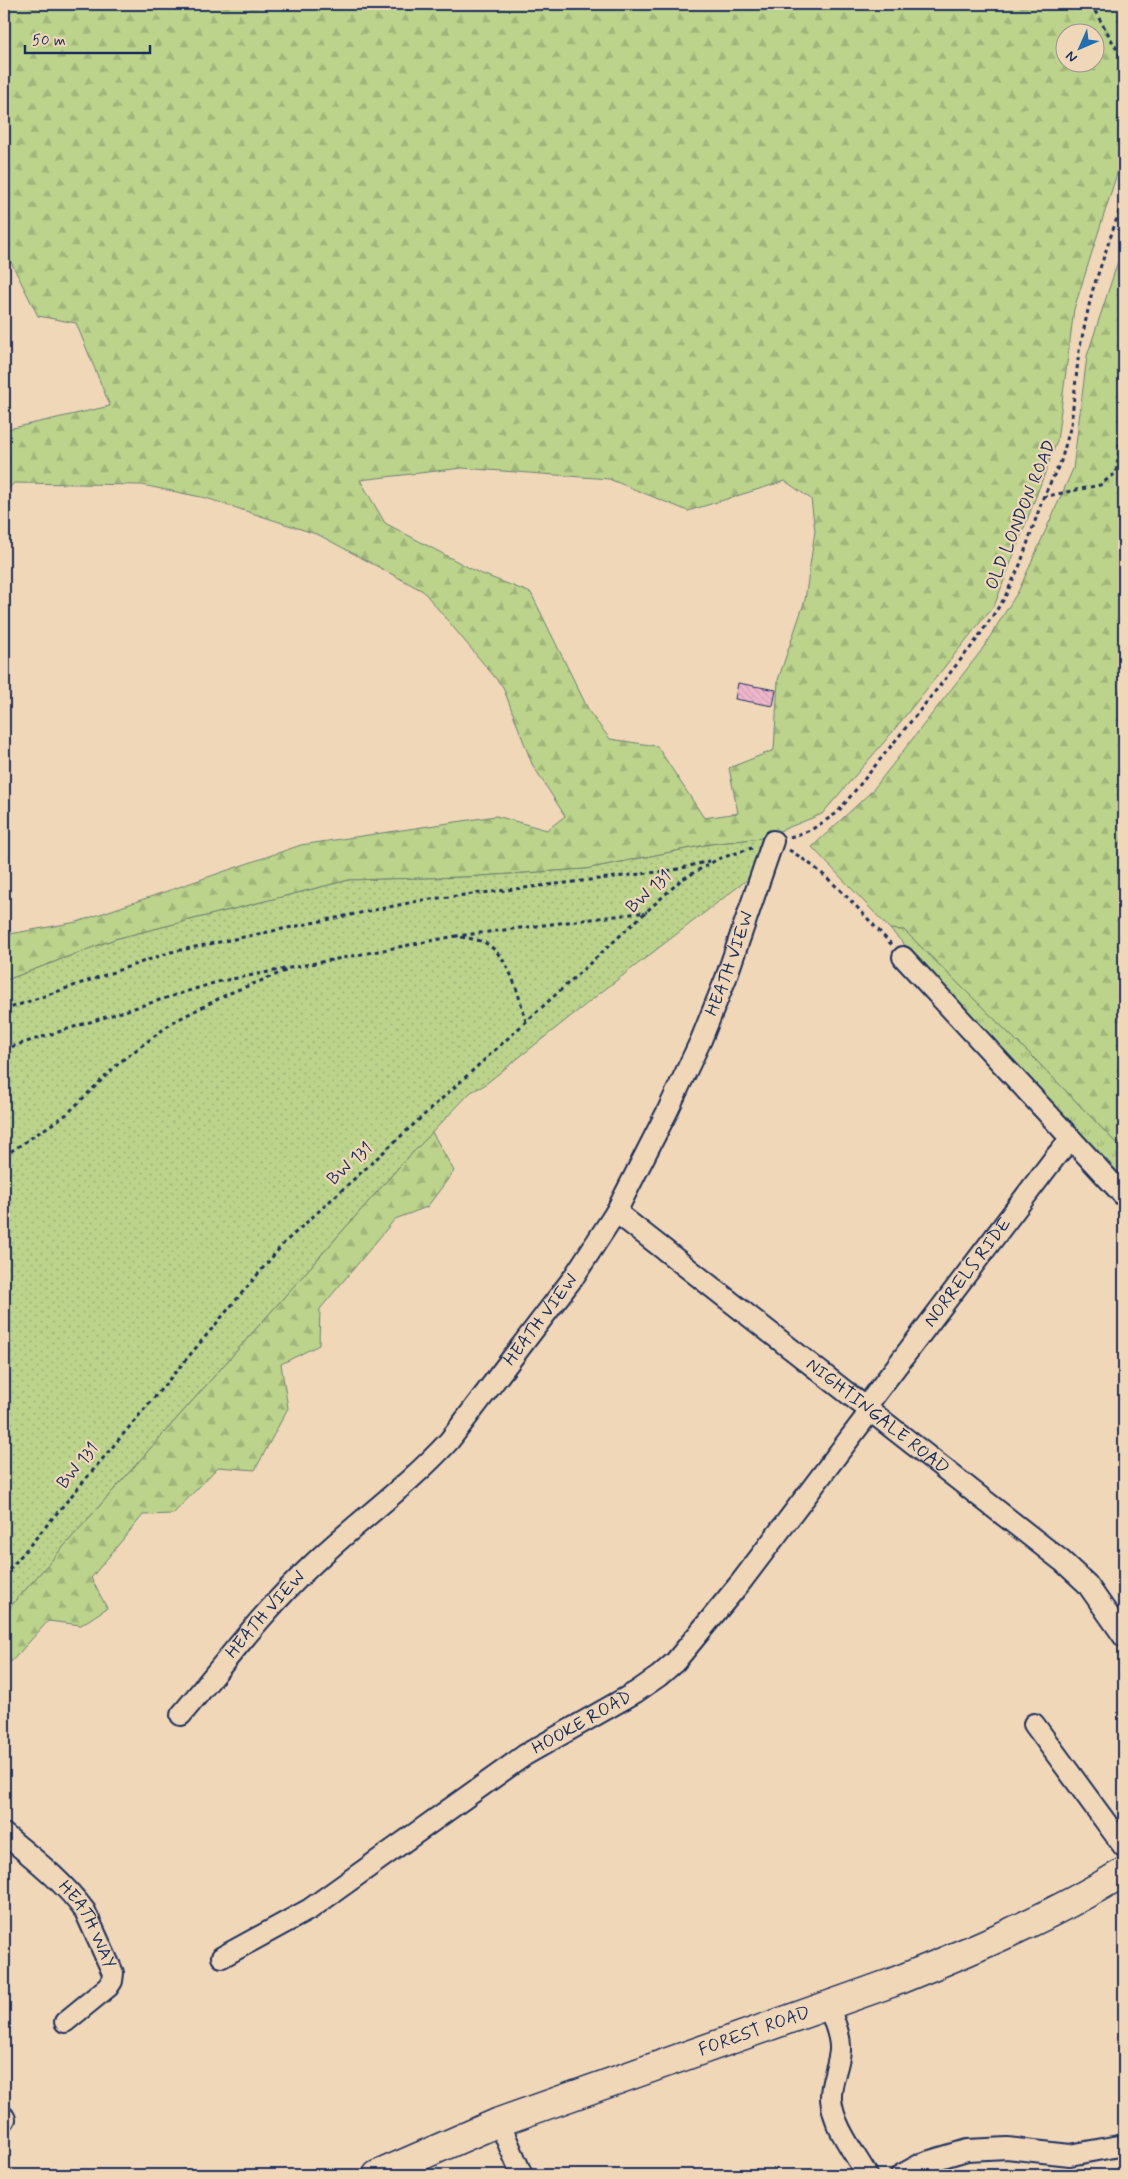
<svg xmlns="http://www.w3.org/2000/svg" width="1128" height="2179" font-family="Mynerve,sans-serif">
<defs>
<pattern id="grass-tufts" width="24" height="20" patternUnits="userSpaceOnUse" patternTransform="scale(1.25)"><rect width="24" height="20" fill="#bbd38a"/><path d="M3 7l-1-3M5 7V3M7 7l1-3M15 17l-1-3M17 17v-4M19 17l1-3" fill="none" stroke="#a0b57a"/></pattern>
<pattern id="forest-firs" width="22" height="20" patternUnits="userSpaceOnUse" patternTransform="scale(1.25)"><rect width="22" height="20" fill="#bbd38a"/><path d="M5 1l3.5 6h-7zM16 11l3.5 6h-7z" fill="#a0b57a"/></pattern>
<pattern id="park-dots" width="8" height="8" patternUnits="userSpaceOnUse" patternTransform="scale(1.25)"><rect width="8" height="8" fill="#bbd38a"/><path d="M2 2h.1M6 6h.1" fill="none" stroke="#a0b57a" stroke-width="1.8" stroke-linecap="round"/></pattern>
<pattern id="building-back-hatch" width="6" height="6" patternUnits="userSpaceOnUse" patternTransform="scale(1.25)"><rect width="6" height="6" fill="#efb7cc"/><path d="M-1 5l2 2M0 0l6 6M5-1l2 2" fill="none" stroke="#cc9eb2"/></pattern>
</defs>
<rect width="100%" height="100%" fill="#f0d7b8"/>
<filter id="ink" filterUnits="userSpaceOnUse"><feTurbulence type="fractalNoise" baseFrequency=".02" numOctaves="2"/><feDisplacementMap in="SourceGraphic" scale="10" xChannelSelector="R" yChannelSelector="G"/><feConvolveMatrix kernelMatrix="1 2 1 2 8 2 1 2 1" color-interpolation-filters="sRGB"/></filter>
<g filter="url(#ink)">
<!-- grass -->
<polygon fill="url(#grass-tufts)" stroke="#6b8174" points="890,929 904,930 1033,1057 1124,1151 1124,1183"/>
<!-- forest -->
<g fill="url(#forest-firs)" stroke="#6b8174" fill-rule="evenodd">
<path d="M 4,4 L 1124,4 L 1124,127 L 1121,161 L 1074,309 L 1057,441 L 995,604 L 885,741 L 822,814 L 762,838 L 711,844 L 586,869 L 466,877 L 349,880 L 115,939 L 4,981 L 4,935 L 77,922 L 301,845 L 496,816 L 547,830 L 565,816 L 532,764 L 503,687 L 423,591 L 319,535 L 206,498 L 142,485 L 14,483 L 4,494 L 4,430 L 110,406 L 76,323 L 38,316 L 4,248 ZM 1066,32 L 1096,32 L 1096,62 L 1066,62 ZM 462,468 L 609,479 L 688,511 L 785,481 L 811,499 L 815,531 L 805,600 L 778,680 L 774,750 L 729,768 L 738,813 L 704,818 L 657,746 L 610,739 L 590,713 L 531,593 L 477,572 L 385,523 L 360,480 Z"/>
<polygon points="1124,243 1124,1151 1033,1057 904,930 890,929 812,847 872,791 981,651 1019,590 1073,469 1087,356"/>
<polygon points="432,1132 454,1171 427,1207 395,1219 320,1309 319,1345 281,1364 288,1408 255,1470 218,1467 173,1514 143,1515 91,1578 107,1608 81,1625 48,1621 12,1661 4,1665 4,1614 398,1168"/>
</g>
<!-- park -->
<polygon fill="url(#park-dots)" stroke="#6b8174" points="762,838 752,876 604,990 483,1086 471,1092 398,1168 4,1614 4,981 115,939 349,880 466,877 586,869 711,844"/>
<!-- building -->
<polygon fill="url(#building-back-hatch)" stroke="#1b2f5e" points="738,683 776,690 773,706 735,699"/>
<g fill="none" stroke-linecap="round" stroke-linejoin="round">
<!-- street casing -->
<g stroke="#1b2f5e" stroke-width="24">
<g id="street">
<polyline points="903,957 1124,1196"/>
<path id="s1" d="M 616,1212 L 1062,1561 L 1087,1584 L 1124,1637"/>
<path id="s2" d="M 181,1715 C 224,1664 265,1609 314,1563 C 358,1521 408,1486 449,1441 L 573,1278 L 616,1212 L 667,1112 L 701,1040 L 726,978 L 773,841"/>
<polyline points="1034,1724 1124,1847"/>
<path id="s3" d="M 4,1834 C 33,1858 62,1880 85,1911 L 113,1973 L 112,1981 L 108,1987 L 65,2022"/>
<path id="s4" d="M 222,1957 L 310,1909 L 525,1755 L 636,1692 L 659,1676 L 675,1662 L 741,1582 L 865,1418 L 871,1400 L 1056,1156 L 1071,1139"/>
<path d="M 828,2005 C 833,2019 841,2035 840,2050 C 839,2066 830,2082 831,2099 C 833,2126 854,2152 867,2175"/>
<polyline points="4,2117 5,2119"/>
<polyline points="499,2122 522,2175"/>
<polyline points="901,2175 923,2163 967,2150 1007,2148 1070,2155 1124,2145"/>
</g>
</g>
<!-- secondary casing -->
<g stroke="#1b2f5e" stroke-width="31">
<g id="secondary">
<path id="s5" d="M 377,2175 L 499,2122 L 891,1983 C 971,1951 1051,1917 1124,1872"/>
</g>
</g>
<!-- path -->
<g stroke="#1b2f5e" stroke-width="3" stroke-dasharray="4 4" stroke-linecap="butt">
<polyline points="1091,4 1124,62"/>
<polyline points="1043,497 1100,485 1116,473 1124,409"/>
<polyline points="790,837 811,830 837,813 975,642 1004,599 1020,565 1043,498 1061,461 1071,425 1079,351 1092,292 1124,197"/>
<path d="M 789,850 C 830,874 860,911 892,945"/>
<polyline points="4,1010 171,952 423,900 674,870 713,860"/>
<path d="M 526,1022 C 519,997 511,959 487,944 C 479,939 465,938 456,936 L 647,912"/>
<polyline points="4,1049 217,982 456,936"/>
<polyline points="4,1156 67,1114 120,1062 173,1022 230,993 288,970"/>
<polyline points="4,1576 284,1243 681,880 718,859 752,848"/>
</g>
<!-- street -->
<use href="#street" stroke="#f0d7b8" stroke-width="20"/>
<!-- secondary -->
<use href="#secondary" stroke="#f0d7b8" stroke-width="28"/>
</g>
</g>
<g text-anchor="middle" dominant-baseline="central" stroke-width="4.5" stroke-linejoin="round" paint-order="stroke">
<!-- street labels -->
<g font-size="18" fill="#1b2f5e" stroke="#f0d7b8">
<text transform="translate(1021 515) rotate(-68)">OLD LONDON ROAD</text>
<text transform="translate(649 892) rotate(-42)">BW 131</text>
<text stroke="none"><textPath href="#s2" startOffset="941">HEATH VIEW</textPath></text>
<text transform="translate(350 1164) rotate(-42)">BW 131</text>
<text stroke="none"><textPath href="#s4" startOffset="1030">NORRELS RIDE</textPath></text>
<text stroke="none"><textPath href="#s2" startOffset="536">HEATH VIEW</textPath></text>
<text stroke="none"><textPath href="#s1" startOffset="332">NIGHTINGALE ROAD</textPath></text>
<text transform="translate(78 1466) rotate(-50)">BW 131</text>
<text stroke="none"><textPath href="#s2" startOffset="131">HEATH VIEW</textPath></text>
<text stroke="none"><textPath href="#s4" startOffset="430">HOOKE ROAD</textPath></text>
<text stroke="none"><textPath href="#s3" startOffset="125">HEATH WAY</textPath></text>
<text stroke="none"><textPath href="#s5" startOffset="404">FOREST ROAD</textPath></text>
</g>
</g>
<!-- margin -->
<rect width="1128" height="2179" fill="none" stroke="#f0d7b8" stroke-width="20"/>
<rect x="10" y="10" width="1108" height="2159" fill="none" stroke="#1b2f5e" stroke-width="2" filter="url(#ink)"/>
<!-- north arrow -->
<g transform="translate(1080 48) rotate(225)"><circle r="24" fill="#f0d7b8" stroke="#9b9494"/>
<path d="M0-4L9 19L0 12L-9 19Z" fill="#1f6fb2"/>
<text y="-8" font-size="14" font-weight="bold" text-anchor="middle" fill="#1b2f5e">N</text>
</g>
<!-- scale -->
<path d="M25 45v8h125v-8" fill="none" stroke="#1b2f5e" stroke-width="2.5"/>
<text x="32" y="45" font-size="15" fill="#1b2f5e" stroke="#f0d7b8" stroke-width="4" paint-order="stroke">50 m</text>
</svg>
